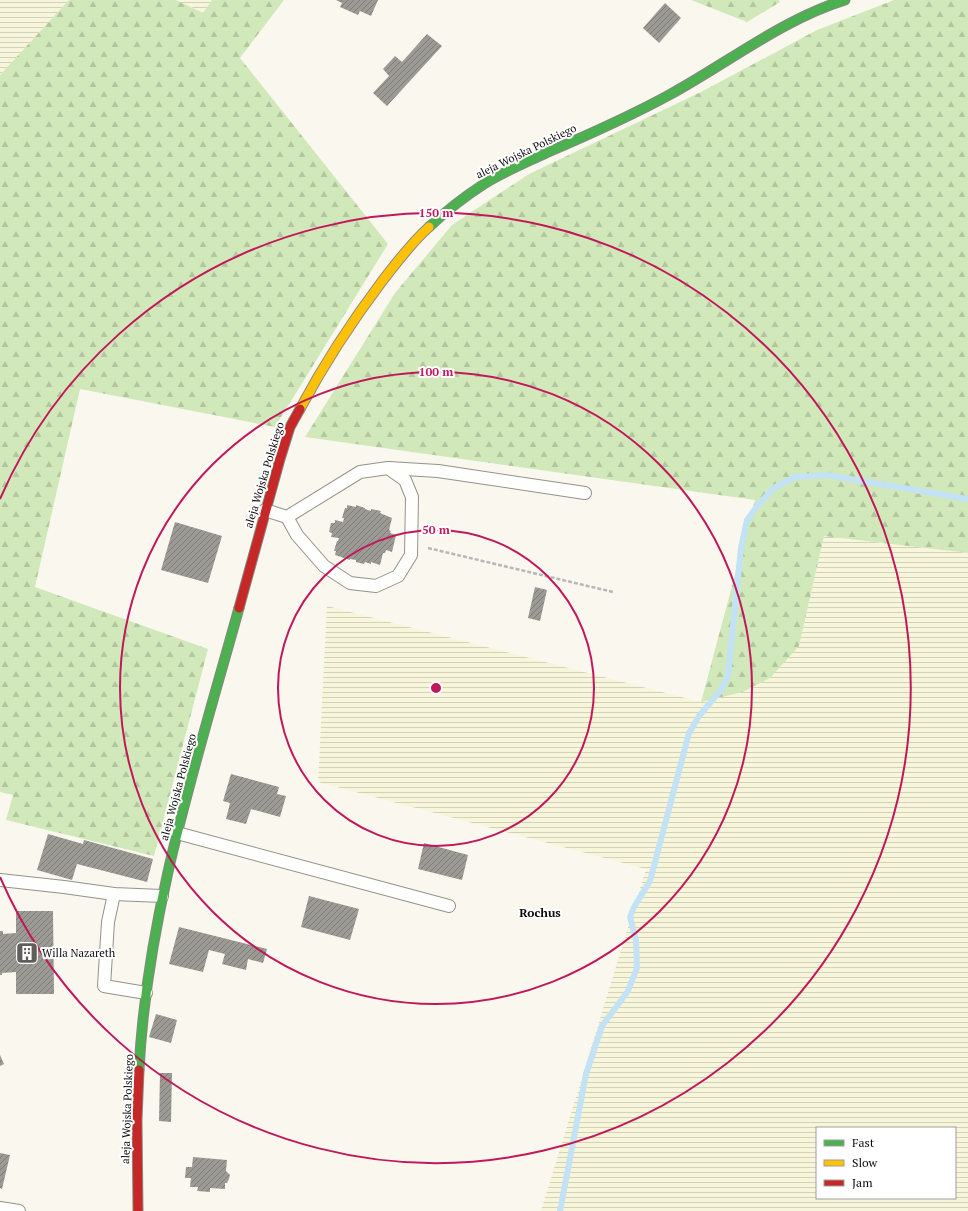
<svg xmlns="http://www.w3.org/2000/svg" width="968" height="1211" font-family="'PT Serif',serif">
<defs>
<pattern id="farmland-rules" width="6" height="5" patternUnits="userSpaceOnUse"><rect width="6" height="5" fill="#f7f5da"/><path d="M0 2.5h6" fill="none" stroke="#d2d1ba"/></pattern>
<pattern id="forest-firs" width="22" height="20" patternUnits="userSpaceOnUse"><rect width="22" height="20" fill="#d1e8bb"/><path d="M5 1l3.5 6h-7zM16 11l3.5 6h-7z" fill="#b2c69f"/></pattern>
<pattern id="building-hatch" width="6" height="6" patternUnits="userSpaceOnUse"><rect width="6" height="6" fill="#9c9a94"/><path d="M-1 1l2-2M0 6l6-6M5 7l2-2" fill="none" stroke="#7d7c77"/></pattern>
</defs>
<rect width="100%" height="100%" fill="#faf8ee"/>
<!-- farmland -->
<g fill="url(#farmland-rules)" fill-rule="evenodd">
<polygon points="0,0 69,0 0,75"/>
<polygon points="176,0 212,0 204,13"/>
<path d="M 824,536 L 968,553 L 968,1211 L 541,1211 L 646,869 L 318,782 L 327,606 L 701,702 L 799,646 ZM 817,1128 L 955,1128 L 955,1198 L 817,1198 Z"/>
</g>
<!-- forest -->
<g fill="url(#forest-firs)">
<polygon points="69,0 176,0 203,13 212,0 284,0 240,58 388,244 275,427 80,389 35,587 208,649 154,856 6,820 13,795 0,792 0,75"/>
<polygon points="691,0 779,0 780,2 747,22"/>
<polygon points="894,0 968,0 968,553 824,536 799,646 770,678 743,692 701,702 755,500 305,437 395,293 452,225 529,174 701,92 817,30"/>
</g>
<g fill="none" stroke-linecap="round" stroke-linejoin="round">
<!-- stream -->
<polyline stroke="#c3e2f5" stroke-width="6" points="560,1211 586,1074 602,1026 628,991 637,968 636,940 630,917 634,907 650,881 689,733 699,716 721,690 728,675 741,548 747,520 758,505 774,488 795,477 827,475 968,499"/>
</g>
<!-- building -->
<g fill="url(#building-hatch)">
<polygon points="336,0 378,0 371,16 360,11 358,15 340,7 342,3"/>
<polygon points="665,3 681,18 659,43 643,28"/>
<polygon points="427,34 442,46 387,106 373,93 389,76 383,69 395,56 402,62"/>
<polygon points="347,505 356,507 356,505 365,508 365,509 371,511 371,509 381,511 380,513 392,518 389,530 391,531 390,533 396,535 392,552 386,550 385,553 383,553 380,565 371,562 371,564 365,562 364,564 356,562 356,560 350,559 350,560 335,555 336,551 334,551 337,541 338,541 339,538 331,537 332,533 329,532 331,523 335,523 335,520 343,522 344,518 342,518 345,508 347,508"/>
<polygon points="175,522 222,536 208,583 161,570"/>
<polygon points="535,587 547,590 540,621 528,618"/>
<polygon points="231,774 279,787 277,794 286,796 280,817 251,809 246,824 226,819 230,803 223,801"/>
<polygon points="48,834 83,844 84,840 153,859 147,882 77,864 72,880 37,870"/>
<polygon points="424,843 468,855 462,880 418,869"/>
<polygon points="309,896 359,909 350,940 301,927"/>
<polygon points="16,911 53,911 54,994 16,994 16,972 2,973 2,975 0,975 0,931 3,931 3,934 16,933"/>
<polygon points="179,927 267,949 263,963 248,959 246,970 222,964 225,954 209,950 203,972 169,964"/>
<polygon points="156,1014 177,1020 171,1043 149,1037"/>
<polygon points="0,1055 4,1064 0,1066"/>
<polygon points="160,1073 172,1073 171,1122 159,1121"/>
<polygon points="0,1153 10,1155 2,1189 0,1188"/>
<polygon points="193,1157 227,1160 226,1171 230,1175 229,1179 227,1183 225,1183 225,1189 210,1188 210,1192 197,1191 198,1187 190,1187 191,1178 185,1178 186,1167 192,1167"/>
</g>
<g fill="none" stroke-linecap="round" stroke-linejoin="round">
<!-- lane casing -->
<g stroke="#93928d" stroke-width="14">
<g id="lane">
<polyline points="388,468 438,471 585,493"/>
<polyline points="265,510 287,517 297,535 324,566 350,583 376,586 398,576 411,555 412,497 405,480 388,468 360,472 287,517"/>
<polyline points="177,833 449,906"/>
<polyline points="0,880 64,887 114,894 162,896"/>
<polyline points="114,894 108,922 104,986 146,993"/>
<polyline points="0,1208 19,1211"/>
</g>
</g>
<!-- fast casing -->
<g stroke="#898884" stroke-width="11">
<g id="fast">
<path d="M 429,227 C 446,211 464,197 484,184 C 503,172 525,163 546,153 C 588,135 629,117 669,95 C 726,64 783,19 845,0"/>
<path d="M 139,1070 C 147,912 197,760 239,608"/>
</g>
</g>
<!-- slow casing -->
<g stroke="#898884" stroke-width="11">
<path id="slow" d="M 300,409 C 324,364 352,321 383,280 C 398,261 411,243 429,227"/>
</g>
<!-- jam casing -->
<g stroke="#898884" stroke-width="11">
<g id="jam">
<polyline points="239,608 280,459 290,427 300,409"/>
<polyline points="138,1211 137,1120 139,1070"/>
</g>
</g>
<!-- path -->
<polyline stroke="#b7b7b5" stroke-width="2.5" stroke-dasharray="4 2" stroke-linecap="butt" points="428,548 613,592"/>
<!-- lane -->
<use href="#lane" stroke="#fefefc" stroke-width="12"/>
<!-- fast -->
<use href="#fast" stroke="#4caf50" stroke-width="9"/>
<!-- slow -->
<use href="#slow" stroke="#ffc107" stroke-width="9"/>
<!-- jam -->
<use href="#jam" stroke="#c62828" stroke-width="9"/>
</g>
<!-- distance rings -->
<g fill="none" stroke="#c2185b" stroke-width="2">
<circle cx="436" cy="688" r="158"/>
<circle cx="436" cy="688" r="316"/>
<path d="M0 499A475 475 0 1 1 0 877"/>
</g>
<!-- icons -->
<defs>
<g id="building-square" transform="scale(1.15)"><rect x="-9" y="-9" width="18" height="18" rx="4" fill="#5f5e5a" stroke="#fff"/><path d="M-4-6H4V6H1V3H-1V6H-4ZM-2.5-4.3h1.7v1.8h-1.7ZM.8-4.3h1.7v1.8H.8ZM-2.5-1h1.7V.8h-1.7ZM.8-1h1.7V.8H.8Z" fill="#fff"/></g>
</defs>
<g fill-rule="evenodd">
<use href="#building-square" x="27" y="953"/>
</g>
<g text-anchor="middle" dominant-baseline="central" stroke-width="4" stroke-linejoin="round" paint-order="stroke">
<!-- street labels -->
<g font-size="11" fill="#0b0b0b" stroke="#fff">
<text transform="translate(526 151) rotate(-26)">aleja Wojska Polskiego</text>
<text transform="translate(264 475) rotate(-73)">aleja Wojska Polskiego</text>
<text transform="translate(178 787) rotate(-75)">aleja Wojska Polskiego</text>
<text transform="translate(127 1109) rotate(-88)">aleja Wojska Polskiego</text>
</g>
<!-- poi labels -->
<g font-size="11" fill="#0b0b0b" stroke="#fff" text-anchor="start">
<text x="42" y="953">Willa Nazareth</text>
</g>
<!-- neighbourhood labels -->
<g font-size="12" font-weight="bold" fill="#0b0b0b" stroke="#fff">
<text x="540" y="912">Rochus</text>
</g>
</g>
<circle cx="436" cy="688" r="6" fill="#c2185b" stroke="#fff" stroke-width="2"/>
<g font-size="12" text-anchor="middle" font-weight="bold" fill="#c2185b" stroke="#fff" stroke-width="4" stroke-linejoin="round" paint-order="stroke">
<text x="436" y="217">150 m</text>
<text x="436" y="376">100 m</text>
<text x="436" y="534">50 m</text>
</g>
<!-- legend -->
<rect x="816" y="1127" width="140" height="72" fill="#ffffff" stroke="#9d9d9d"/>
<rect x="824" y="1140" width="20" height="6" fill="#4caf50" stroke="#9d9d9d"/>
<text x="852" y="1147" font-size="12" fill="#0b0b0b">Fast</text>
<rect x="824" y="1160" width="20" height="6" fill="#ffc107" stroke="#9d9d9d"/>
<text x="852" y="1167" font-size="12" fill="#0b0b0b">Slow</text>
<rect x="824" y="1180" width="20" height="6" fill="#c62828" stroke="#9d9d9d"/>
<text x="852" y="1187" font-size="12" fill="#0b0b0b">Jam</text>
</svg>
